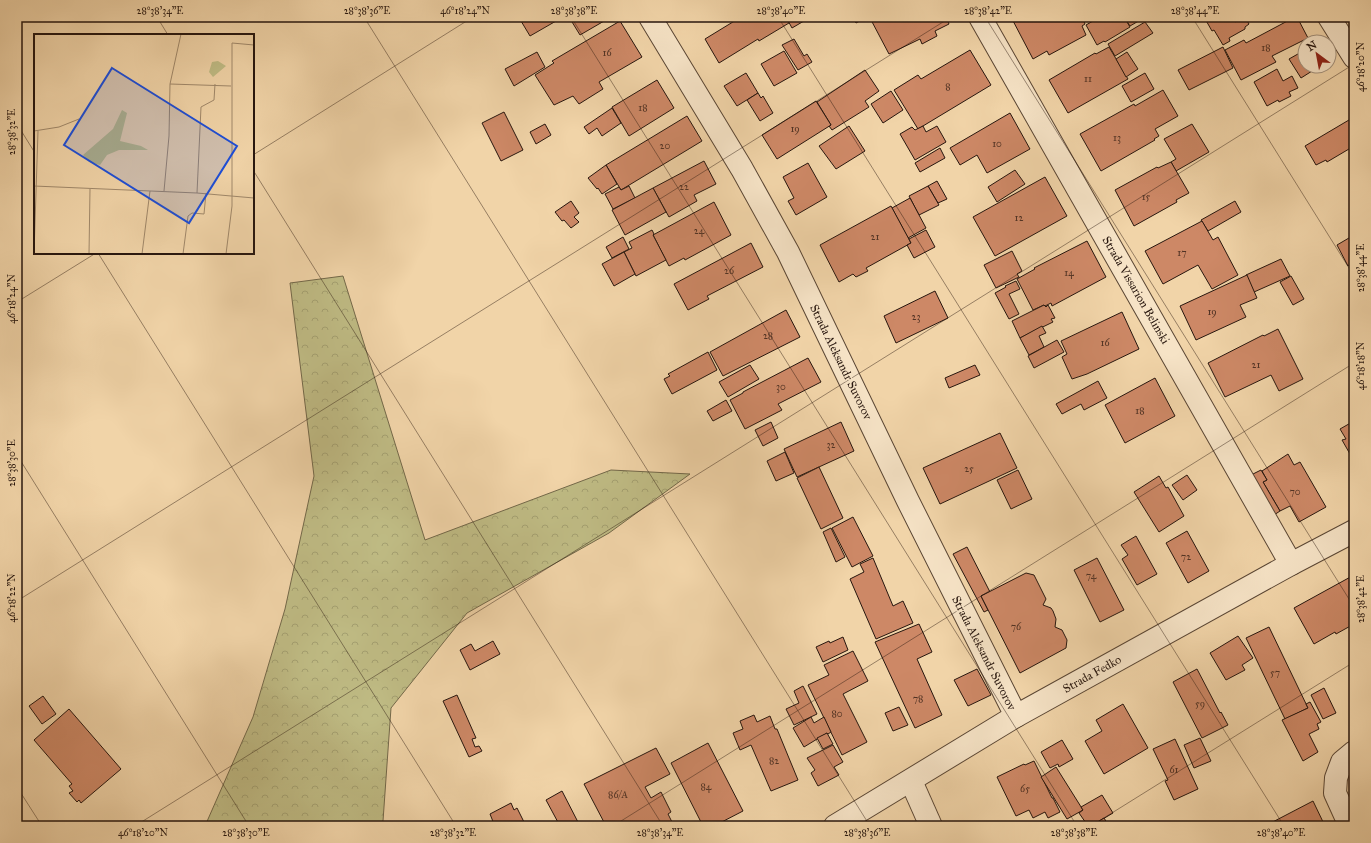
<svg xmlns="http://www.w3.org/2000/svg" width="1371" height="843" font-family="'IM FELL Great Primer',serif">
<defs>
<pattern id="forest-crowns" width="20" height="18" patternUnits="userSpaceOnUse"><rect width="20" height="18" fill="#bfbb84"/><path d="M2 6a3 3 0 1 1 6 0M12 15a3 3 0 1 1 6 0" fill="none" stroke="#a4a071"/></pattern>
</defs>
<rect width="100%" height="100%" fill="#f1d4a8"/>
<filter id="stains"><feTurbulence type="fractalNoise" baseFrequency=".005" numOctaves="4"/><feColorMatrix values="0 0 0 0 .2 0 0 0 0 .09 0 0 0 0 .02 0 0 0 .5 -.17"/></filter>
<radialGradient id="worn" r=".72"><stop offset=".6" stop-color="#630" stop-opacity="0"/><stop offset="1" stop-color="#630" stop-opacity=".3"/></radialGradient>
<!-- forest -->
<polygon fill="url(#forest-crowns)" stroke="#736849" points="343,276 425,540 611,470 690,474 609,533 467,613 391,708 383,821 369,826 205,826 253,717 285,609 314,476 290,283"/>
<!-- building -->
<g fill="#cd8866" stroke="#27160e">
<polygon points="528,17 563,17 530,36 521,21"/>
<polygon points="569,17 611,17 580,35"/>
<polygon points="741,17 786,17 789,23 759,41 758,39 719,63 705,39"/>
<polygon points="786,17 808,17 809,18 792,28"/>
<polygon points="852,17 867,17 856,23"/>
<polygon points="873,17 946,17 949,24 935,31 937,36 922,44 920,39 889,54 870,18"/>
<polygon points="1011,17 1082,17 1085,24 1082,26 1086,35 1049,55 1047,51 1033,59"/>
<polygon points="1091,17 1124,17 1130,27 1105,42 1104,41 1097,45 1086,25 1093,21"/>
<polygon points="1124,17 1141,17 1142,19 1130,26"/>
<polygon points="1204,17 1232,17 1235,22 1239,19 1237,17 1245,17 1249,24 1245,27 1245,29 1229,38 1230,41 1223,45 1214,30 1212,31"/>
<polygon points="1295,17 1297,17 1308,38 1272,56 1276,62 1241,80 1225,50 1244,40 1246,43"/>
<polygon points="620,21 642,57 599,82 603,89 579,104 573,96 554,105 535,75 554,63 552,61"/>
<polygon points="1145,22 1153,33 1115,56 1108,44"/>
<polygon points="794,39 804,56 807,54 812,62 798,70 782,45"/>
<polygon points="1109,47 1128,79 1068,113 1049,80 1095,53 1096,54"/>
<polygon points="1223,47 1233,68 1189,90 1178,70"/>
<polygon points="970,50 991,85 918,129 894,90 918,75 921,79"/>
<polygon points="1305,50 1305,66 1320,66 1301,78 1289,59"/>
<polygon points="784,51 797,73 774,86 761,64"/>
<polygon points="537,52 545,67 514,86 505,69"/>
<polygon points="1127,52 1138,69 1126,77 1116,59"/>
<polygon points="1277,69 1283,81 1292,76 1298,88 1289,92 1291,96 1279,102 1278,100 1267,106 1254,82"/>
<polygon points="865,70 879,91 865,101 869,107 832,130 829,126 831,125 817,102"/>
<polygon points="746,73 758,93 737,106 724,86"/>
<polygon points="1145,73 1154,89 1131,102 1122,86"/>
<polygon points="657,80 674,108 629,136 612,107"/>
<polygon points="1163,90 1178,116 1155,129 1159,136 1154,139 1155,140 1101,171 1080,134 1134,104 1135,106"/>
<polygon points="891,91 903,110 883,123 871,104"/>
<polygon points="758,93 761,98 763,96 773,113 760,121 747,100"/>
<polygon points="816,101 831,125 777,159 762,135"/>
<polygon points="612,108 621,123 602,136 597,128 589,134 584,127"/>
<polygon points="504,112 523,150 501,161 482,123"/>
<polygon points="1010,113 1030,149 987,173 977,155 960,165 950,148"/>
<polygon points="687,116 702,141 621,190 606,165"/>
<polygon points="1354,117 1354,146 1327,162 1326,160 1316,165 1305,146"/>
<polygon points="545,124 551,135 536,144 530,132"/>
<polygon points="1192,124 1209,152 1176,171 1171,162 1176,159 1164,139"/>
<polygon points="849,126 865,151 836,169 819,146"/>
<polygon points="923,126 926,132 937,126 946,142 915,160 900,134 912,127 915,130"/>
<polygon points="940,148 945,158 920,172 915,163"/>
<polygon points="704,161 716,184 694,195 697,201 669,217 653,188"/>
<polygon points="1171,162 1189,193 1176,200 1177,202 1134,226 1115,190 1157,167 1158,168"/>
<polygon points="808,163 827,197 796,215 788,201 794,198 783,177"/>
<polygon points="606,165 617,184 602,194 598,188 597,189 588,178"/>
<polygon points="1015,170 1025,184 997,202 988,187"/>
<polygon points="1045,177 1067,216 995,256 973,217"/>
<polygon points="937,181 947,199 938,203 928,186"/>
<polygon points="629,186 635,198 613,209 605,194 619,187 621,190"/>
<polygon points="928,186 939,205 919,215 909,196"/>
<polygon points="653,188 666,212 625,235 612,210"/>
<polygon points="910,198 926,228 908,238 892,208"/>
<polygon points="571,201 579,213 574,217 579,222 571,228 564,220 562,221 555,212"/>
<polygon points="1235,201 1241,212 1208,231 1201,220"/>
<polygon points="714,202 731,235 685,260 684,258 669,266 653,235"/>
<polygon points="891,206 911,243 866,268 868,271 856,277 853,274 839,282 820,245"/>
<polygon points="1202,221 1213,240 1218,237 1238,275 1212,289 1198,265 1163,284 1145,251"/>
<polygon points="652,230 654,234 653,235 666,260 636,276 624,252 632,248 629,242"/>
<polygon points="926,230 935,247 914,258 907,245 911,243 909,239"/>
<polygon points="1354,235 1354,262 1348,266 1337,245"/>
<polygon points="623,237 629,249 612,258 606,247"/>
<polygon points="1087,241 1106,277 1052,306 1051,303 1045,306 1044,305 1033,310 1017,279 1035,269 1034,268"/>
<polygon points="751,243 763,267 707,296 709,299 688,310 674,284"/>
<polygon points="1012,251 1022,271 1017,274 1019,277 996,288 984,265"/>
<polygon points="624,252 635,274 614,286 602,264"/>
<polygon points="1281,259 1290,276 1254,292 1246,275"/>
<polygon points="1247,275 1257,298 1240,305 1246,317 1196,340 1180,306"/>
<polygon points="1291,276 1304,299 1293,305 1280,282"/>
<polygon points="1016,281 1020,289 1009,294 1019,314 1009,319 995,293 1006,287 1005,286"/>
<polygon points="935,291 948,318 896,343 884,316"/>
<polygon points="1044,305 1046,307 1048,305 1055,318 1051,319 1053,322 1020,338 1012,321"/>
<polygon points="786,310 800,337 723,376 710,352"/>
<polygon points="1122,312 1139,349 1087,374 1072,379 1062,357 1067,354 1061,341"/>
<polygon points="1042,326 1046,333 1039,336 1044,347 1029,355 1020,338"/>
<polygon points="1278,329 1303,379 1279,391 1271,375 1225,397 1208,363 1263,335 1264,336"/>
<polygon points="1057,340 1064,352 1034,368 1028,356"/>
<polygon points="708,352 717,370 672,394 664,379 670,376 668,374"/>
<polygon points="808,358 821,382 778,404 782,410 745,429 730,400 743,393 743,392"/>
<polygon points="750,365 759,379 728,397 719,382"/>
<polygon points="975,365 980,375 949,388 945,378"/>
<polygon points="1155,378 1175,416 1125,443 1105,405"/>
<polygon points="1098,381 1107,398 1084,410 1081,404 1062,414 1056,404"/>
<polygon points="726,400 732,411 713,421 707,411"/>
<polygon points="1354,421 1354,461 1342,440 1346,439 1340,429"/>
<polygon points="771,422 778,438 763,446 755,430"/>
<polygon points="841,422 854,451 797,477 784,449"/>
<polygon points="1000,433 1017,468 940,504 923,468"/>
<polygon points="785,452 794,473 776,481 767,461"/>
<polygon points="1288,454 1294,465 1300,462 1326,507 1299,522 1290,506 1280,511 1263,482 1267,480 1262,471"/>
<polygon points="819,467 843,518 821,529 797,478"/>
<polygon points="1018,470 1032,499 1011,509 997,480"/>
<polygon points="1261,470 1267,480 1263,482 1280,511 1274,515 1251,475"/>
<polygon points="1187,475 1197,490 1183,500 1172,485"/>
<polygon points="1159,476 1166,488 1168,487 1184,516 1159,532 1134,492"/>
<polygon points="853,517 873,556 852,567 832,528"/>
<polygon points="831,528 845,557 836,562 823,532"/>
<polygon points="1187,531 1209,571 1188,583 1166,543"/>
<polygon points="1136,536 1157,574 1137,585 1122,559 1128,555 1121,545"/>
<polygon points="967,547 990,592 981,596 988,610 984,612 953,554"/>
<polygon points="873,558 893,606 903,601 913,623 876,639 850,579 864,572 860,564"/>
<polygon points="1097,558 1124,610 1100,622 1074,570"/>
<polygon points="1026,573 1034,575 1046,599 1043,605 1051,608 1053,611 1056,619 1055,627 1062,630 1067,640 1066,648 1020,673 981,596"/>
<polygon points="1354,575 1354,624 1336,634 1335,632 1314,644 1294,608"/>
<polygon points="919,624 932,652 917,659 942,715 915,728 875,642"/>
<polygon points="1269,627 1308,708 1285,719 1246,638"/>
<polygon points="1238,636 1253,658 1242,665 1245,670 1226,680 1210,653"/>
<polygon points="843,637 848,650 823,662 816,647 829,641 830,643"/>
<polygon points="493,641 500,654 470,670 460,650 471,644 475,651"/>
<polygon points="853,651 868,681 843,694 867,742 842,755 808,685 829,675 824,665"/>
<polygon points="977,669 991,695 968,706 954,680"/>
<polygon points="1197,669 1220,713 1221,712 1228,725 1202,738 1173,682"/>
<polygon points="803,686 817,714 794,725 786,709 799,703 794,691"/>
<polygon points="1324,688 1336,713 1323,719 1311,695"/>
<polygon points="457,695 476,738 472,739 475,747 479,746 482,751 469,757 443,701"/>
<polygon points="43,696 56,714 42,724 29,706"/>
<polygon points="1310,702 1321,722 1317,724 1319,729 1309,734 1318,752 1303,761 1282,720 1308,708 1306,704"/>
<polygon points="1123,704 1148,748 1104,774 1085,741 1102,731 1096,720"/>
<polygon points="899,707 908,725 893,731 885,713"/>
<polygon points="69,709 121,769 81,803 79,800 77,802 69,793 73,791 69,786 72,784 34,740"/>
<polygon points="754,715 757,722 770,716 775,729 777,729 798,780 771,791 751,745 740,750 733,733 743,729 740,721"/>
<polygon points="811,717 814,723 824,717 831,732 828,734 827,733 804,747 793,728"/>
<polygon points="827,733 833,744 823,749 817,738"/>
<polygon points="1200,738 1211,761 1194,768 1184,745"/>
<polygon points="1175,739 1198,789 1174,800 1165,781 1168,780 1153,749"/>
<polygon points="1062,740 1073,759 1059,767 1058,764 1050,768 1041,752"/>
<polygon points="708,743 743,811 714,826 703,826 671,763"/>
<polygon points="833,745 843,762 834,767 839,775 818,786 811,773 815,770 807,758"/>
<polygon points="656,748 670,774 645,787 651,798 661,792 671,812 668,814 674,826 606,826 584,784"/>
<polygon points="1034,761 1052,798 1053,798 1060,812 1048,818 1045,812 1033,818 1029,810 1016,816 997,777 1024,764 1025,765"/>
<polygon points="1056,767 1083,810 1067,819 1041,777"/>
<polygon points="562,791 580,826 560,826 546,800"/>
<polygon points="1102,795 1113,813 1091,826 1088,826 1079,813 1083,810 1081,807"/>
<polygon points="1313,801 1325,826 1263,826 1265,826"/>
<polygon points="511,803 514,810 517,808 526,826 498,826 497,823 494,824 490,814"/>
<polygon points="1104,818 1109,826 1091,826"/>
</g>
<g fill="none" stroke-linecap="round" stroke-linejoin="round">
<!-- street casing -->
<g stroke="#5a4634" stroke-width="24">
<g id="street">
<polyline points="650,17 742,169 788,252 908,501 1016,716"/>
<polyline points="980,17 1291,564"/>
<polyline points="1329,17 1354,57"/>
<polyline points="911,781 931,826"/>
<polyline points="835,826 1016,716 1291,564 1354,531"/>
<polyline points="1350,826 1335,793 1336,778 1342,762 1354,752"/>
</g>
</g>
<!-- street -->
<use href="#street" stroke="#f6e3c6" stroke-width="22"/>
</g>
<!-- ticks -->
<path fill="none" stroke="#27160e" stroke-width="1" stroke-opacity="0.45" d="M 157,17 L 168,35M 364,17 L 870,826M 571,17 L 1077,826M 778,17 L 1284,826M 985,17 L 1354,607M 1192,17 L 1354,276M 17,124 L 35,153M 253,155 L 473,17M 253,170 L 663,826M 98,253 L 456,826M 17,302 L 96,253M 17,455 L 249,826M 17,601 L 951,17M 17,787 L 42,826M 135,826 L 1354,64M 613,826 L 1354,363M 1091,826 L 1354,662"/>
<g text-anchor="middle" dominant-baseline="central" stroke-width="3" stroke-linejoin="round" paint-order="stroke">
<!-- number labels -->
<g font-size="10" fill="#503224">
<text x="1266" y="48">18</text>
<text x="607" y="53">16</text>
<text x="1088" y="79">11</text>
<text x="948" y="87">8</text>
<text x="643" y="108">18</text>
<text x="795" y="129">19</text>
<text x="1117" y="138">13</text>
<text x="997" y="144">10</text>
<text x="665" y="146">20</text>
<text x="684" y="187">22</text>
<text x="1146" y="197">15</text>
<text x="1019" y="218">12</text>
<text x="699" y="231">24</text>
<text x="875" y="237">21</text>
<text x="1182" y="253">17</text>
<text x="729" y="271">26</text>
<text x="1069" y="273">14</text>
<text x="1212" y="312">19</text>
<text x="916" y="317">23</text>
<text x="768" y="336">28</text>
<text x="1105" y="343">16</text>
<text x="1256" y="365">21</text>
<text x="781" y="387">30</text>
<text x="1140" y="411">18</text>
<text x="831" y="445">32</text>
<text x="969" y="469">25</text>
<text x="1295" y="492">70</text>
<text x="1186" y="557">72</text>
<text x="1091" y="576">74</text>
<text x="1016" y="627">76</text>
<text x="1275" y="673">57</text>
<text x="918" y="699">78</text>
<text x="1200" y="704">59</text>
<text x="837" y="714">80</text>
<text x="774" y="761">82</text>
<text x="1174" y="770">61</text>
<text x="706" y="787">84</text>
<text x="1025" y="789">65</text>
<text x="618" y="795">86/A</text>
</g>
<!-- street labels -->
<g font-size="12" fill="#27160e" stroke="#f6e3c6">
<text transform="translate(1136 290) rotate(60)">Strada Vissarion Belinski</text>
<text transform="translate(841 362) rotate(64)">Strada Aleksandr Suvorov</text>
<text transform="translate(984 653) rotate(63)">Strada Aleksandr Suvorov</text>
<text transform="translate(1092 674) rotate(-29)">Strada Fedko</text>
</g>
</g>
<!-- overview -->
<g transform="translate(34 34)">
<rect width="220" height="220" fill="#f1d4a8"/>
<path d="M 184,27 L 192,32 L 179,43 L 175,38 L 178,28 ZM 88,76 L 93,79 L 86,107 L 107,112 L 114,116 L 85,116 L 73,121 L 66,131 L 55,128 L 49,121 L 79,95 Z" fill="#bfbb84"/>
<path fill="none" stroke="#a0886a" stroke-width="1" d="M 136,50 L 197,52M 0,97 L 25,93 L 45,85M 0,152 L 163,159 L 220,164M 130,157 L 135,102 L 136,50 L 147,0M 163,159 L 167,73 L 180,66 L 181,50M 0,220 L 4,97M 55,220 L 56,155M 108,220 L 116,157M 149,220 L 154,182 L 158,179 L 170,180 L 172,159M 192,220 L 198,172 L 198,9 L 220,11"/>
<path fill="#1d4ed8" fill-opacity="0.15" stroke="#1d4ed8" stroke-width="2" d="M 78,34 L 203,112 L 155,189 L 30,111 Z"/>
<rect width="220" height="220" fill="none" stroke="#27160e" stroke-width="2"/>
</g>
<!-- margin -->
<rect width="1371" height="843" fill="none" stroke="#f1d4a8" stroke-width="44"/>
<!-- north arrow -->
<g transform="translate(1317 54) rotate(328)"><circle r="19" fill="#f6e3c6" stroke="#a3917c"/>
<path d="M0-3L7 15L0 10L-7 15Z" fill="#8f2418"/>
<text y="-6" font-size="11" font-weight="bold" text-anchor="middle" fill="#27160e">N</text>
</g>
<rect x="22" y="22" width="1327" height="799" fill="none" stroke="#27160e" stroke-width="1.5"/>
<g font-size="10" text-anchor="middle" fill="#27160e">
<text x="160" y="14">28°38'34"E</text>
<text x="367" y="14">28°38'36"E</text>
<text x="465" y="14">46°18'24"N</text>
<text x="574" y="14">28°38'38"E</text>
<text x="781" y="14">28°38'40"E</text>
<text x="988" y="14">28°38'42"E</text>
<text x="1195" y="14">28°38'44"E</text>
<text transform="translate(1360 67) rotate(-90)" y="4">46°18'20"N</text>
<text transform="translate(11 132) rotate(-90)" y="4">28°38'32"E</text>
<text transform="translate(1360 268) rotate(-90)" y="4">28°38'44"E</text>
<text transform="translate(11 299) rotate(-90)" y="4">46°18'24"N</text>
<text transform="translate(1360 366) rotate(-90)" y="4">46°18'18"N</text>
<text transform="translate(11 463) rotate(-90)" y="4">28°38'30"E</text>
<text transform="translate(11 598) rotate(-90)" y="4">46°18'22"N</text>
<text transform="translate(1360 599) rotate(-90)" y="4">28°38'42"E</text>
<text x="143" y="836">46°18'20"N</text>
<text x="246" y="836">28°38'30"E</text>
<text x="453" y="836">28°38'32"E</text>
<text x="660" y="836">28°38'34"E</text>
<text x="867" y="836">28°38'36"E</text>
<text x="1074" y="836">28°38'38"E</text>
<text x="1281" y="836">28°38'40"E</text>
</g>
<rect width="100%" height="100%" filter="url(#stains)"/>
<rect width="100%" height="100%" fill="url(#worn)"/>
</svg>
